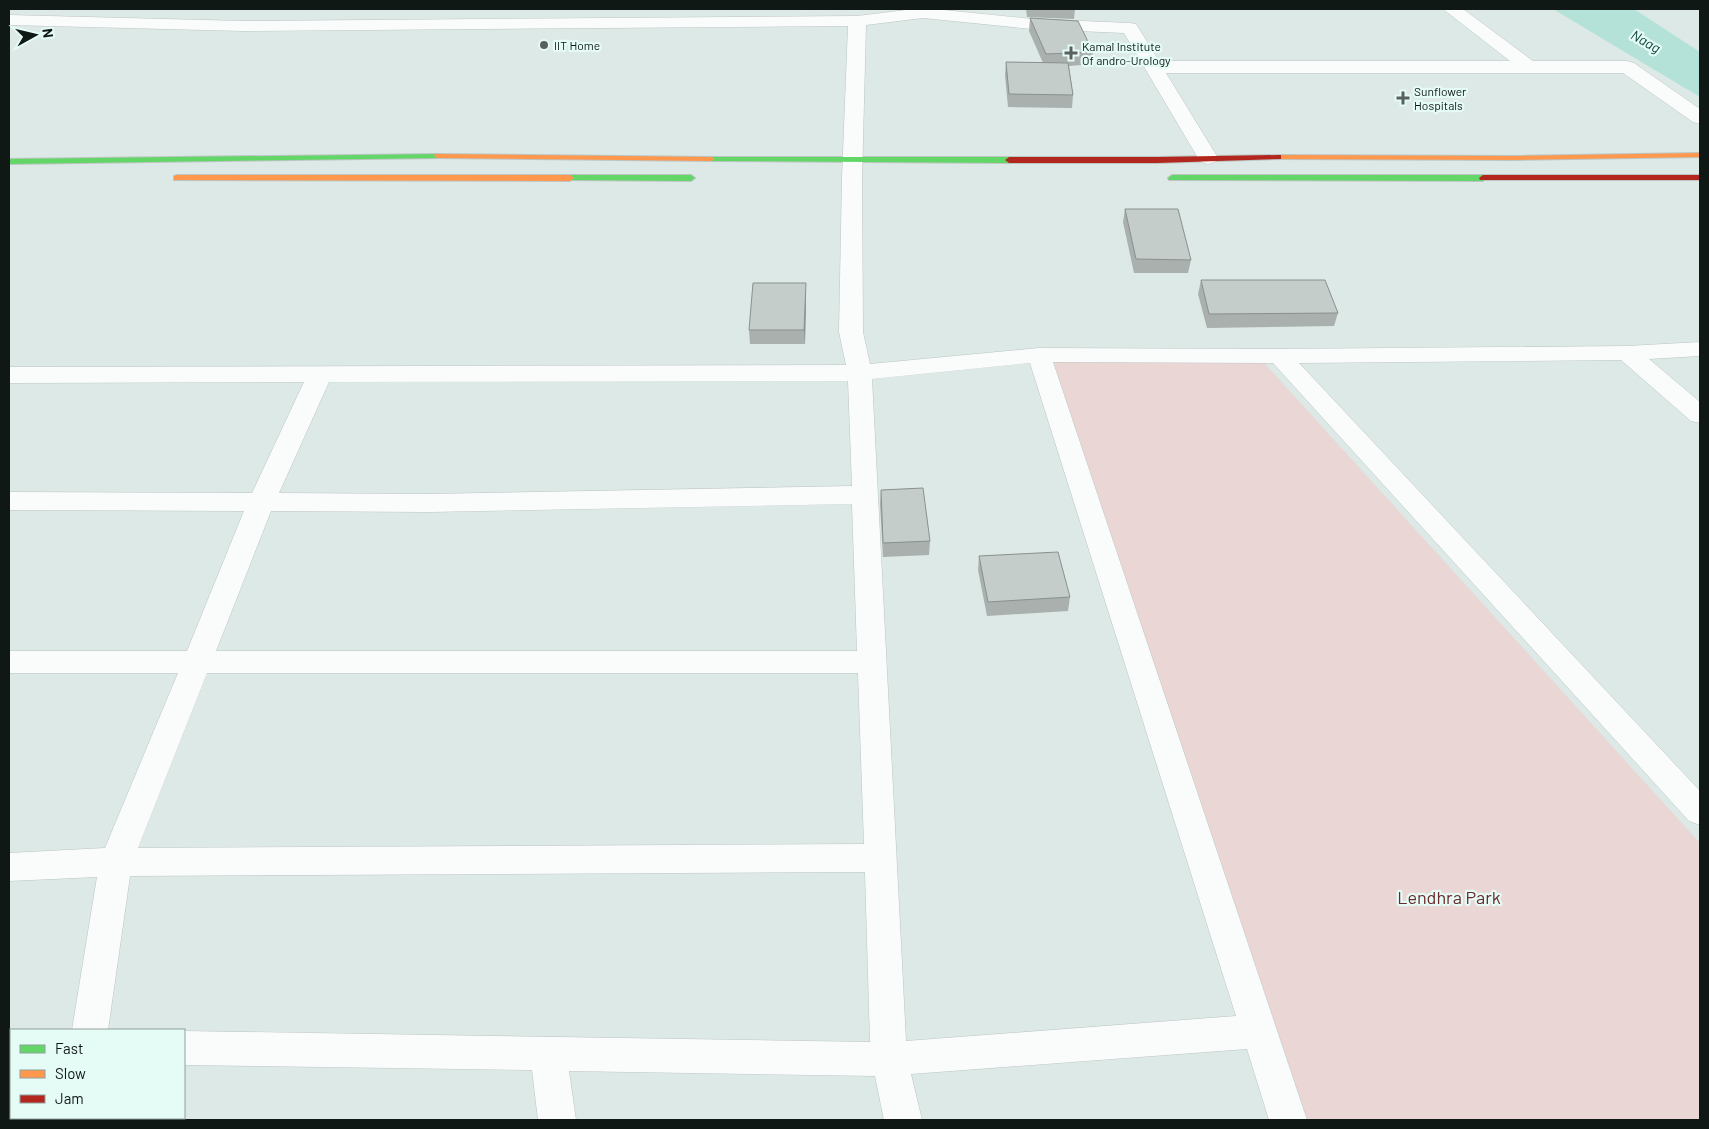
<svg xmlns="http://www.w3.org/2000/svg" width="1709" height="1129" font-family="Barlow,sans-serif">
<rect width="100%" height="100%" fill="#dde9e6"/>
<!-- green -->
<polygon fill="#ead7d5" points="1039,355 1258,356 1700,843 1700,1120 1288,1120"/>
<!-- water -->
<polygon fill="#b4e2d9" points="1553,9 1634,9 1700,52 1700,97"/>
<g fill="none" stroke-linecap="round" stroke-linejoin="round">
<!-- street casing -->
<g stroke="#bcc5c2" stroke-width="1">
<g id="street">
<path d="M 914,9 L 934,9 L 1032,19 L 1130,23 L 1136,24 L 1159,61 L 1510,61 L 1443,9 L 1463,9 L 1533,61 L 1627,61 L 1634,63 L 1700,109 L 1700,124 L 1693,122 L 1623,73 L 1166,73 L 1218,158 L 1215,162 L 1208,164 L 1201,162 L 1198,158 L 1124,33 L 1032,29 L 923,18 L 866,25 L 862,178 L 863,332 L 870,364 L 1039,348 L 1279,349 L 1627,346 L 1700,342 L 1700,356 L 1649,359 L 1700,402 L 1700,423 L 1691,421 L 1621,360 L 1299,363 L 1700,791 L 1700,825 L 1689,821 L 1273,363 L 1053,362 L 1307,1120 L 1269,1120 L 1247,1049 L 911,1074 L 922,1120 L 884,1120 L 875,1076 L 569,1071 L 576,1120 L 538,1120 L 532,1070 L 184,1065 L 184,1031 L 870,1042 L 865,872 L 130,876 L 108,1030 L 72,1030 L 97,877 L 9,881 L 9,853 L 105,848 L 178,673 L 9,673 L 9,651 L 187,651 L 244,511 L 9,510 L 9,492 L 252,493 L 304,382 L 9,383 L 9,367 L 846,365 L 839,332 L 842,178 L 848,26 L 243,31 L 9,25 L 9,15 L 243,21 L 857,16 ZM 1030,363 L 1236,1016 L 906,1041 L 872,379 ZM 848,381 L 852,486 L 429,494 L 279,493 L 329,382 ZM 852,504 L 857,651 L 216,651 L 271,511 L 429,512 ZM 207,673 L 858,673 L 864,844 L 138,848 Z"/>
<rect x="9" y="1043" width="2" height="34"/>
<polygon points="136,1118 174,1118 173,1120 135,1120"/>
</g>
</g>
<!-- fast casing -->
<g stroke="#bcc5c2" stroke-width="2">
<g id="fast">
<polygon points="438,154 442,156 441,158 9,164 9,159"/>
<polygon points="708,157 1009,157 1013,160 1009,163 711,161 707,159"/>
<polygon points="570,175 691,175 695,178 691,181 567,180 567,176"/>
<polygon points="1172,175 1483,175 1487,178 1483,181 1169,180 1168,178"/>
</g>
</g>
<!-- slow casing -->
<g stroke="#bcc5c2" stroke-width="2">
<g id="slow">
<polygon points="1700,153 1700,157 1514,160 1278,159 1274,157 1278,155 1514,156"/>
<polygon points="435,154 711,157 715,159 711,161 438,158 434,156"/>
<polygon points="177,175 570,175 574,178 570,181 174,180 174,176"/>
</g>
</g>
<!-- jam casing -->
<g stroke="#bcc5c2" stroke-width="2">
<g id="jam">
<polygon points="1278,155 1281,155 1281,159 1157,163 1009,163 1005,160 1009,157 1157,157"/>
<polygon points="1483,175 1700,175 1700,180 1480,180 1479,178"/>
</g>
</g>
<!-- street -->
<use href="#street" fill="#fafcfb" fill-rule="evenodd"/>
<!-- fast -->
<use href="#fast" fill="#63d668" fill-rule="evenodd"/>
<!-- slow -->
<use href="#slow" fill="#ff974d" fill-rule="evenodd"/>
<!-- jam -->
<use href="#jam" fill="#b3261e" fill-rule="evenodd"/>
</g>
<!-- wall -->
<g fill="#a9b0ae">
<polygon points="1026,9 1075,9 1074,19 1027,17"/>
<polygon points="1030,18 1093,52 1092,64 1069,66 1073,95 1072,108 1008,107 1005,75 1006,62 1043,63 1029,31"/>
<polygon points="1125,209 1191,260 1188,273 1134,273 1123,222"/>
<polygon points="1201,280 1338,313 1334,326 1207,328 1198,294"/>
<polygon points="806,297 805,344 750,344 749,330"/>
<polygon points="881,490 930,541 929,555 883,557 880,504"/>
<polygon points="979,556 1070,597 1068,611 987,616 978,570"/>
</g>
<!-- shaded-wall -->
<polygon fill="#89908d" points="806,283 806,297 805,344 804,330"/>
<!-- building -->
<g fill="#c4cdca" stroke="#89908d">
<polygon points="1030,18 1078,21 1093,52 1046,54"/>
<polygon points="1006,62 1068,63 1073,95 1009,94"/>
<polygon points="1125,209 1178,209 1191,260 1136,259"/>
<polygon points="1201,280 1325,280 1338,313 1209,314"/>
<polygon points="753,283 806,283 804,330 749,330"/>
<polygon points="923,488 930,541 883,543 881,490"/>
<polygon points="1058,552 1070,597 988,602 979,556"/>
</g>
<!-- markers -->
<g fill="#58615f" stroke="#e5fbf6" stroke-width="2">
<circle cx="544" cy="45" r="5"/>
<path d="M1068.5 45.5h5v5h5v5h-5v5h-5v-5h-5v-5h5z"/>
<path d="M1400.5 90.5h5v5h5v5h-5v5h-5v-5h-5v-5h5z"/>
</g>
<g text-anchor="middle" dominant-baseline="central" stroke-width="4.5" stroke-linejoin="round" paint-order="stroke">
<!-- far-poi labels -->
<g font-size="12" fill="#101816" stroke="#e5fbf6" text-anchor="start">
<text x="554" y="45">IIT Home</text>
<text x="1082" y="46">Kamal Institute<tspan x="1082" dy="14">Of andro-Urology</tspan></text>
<text x="1414" y="91">Sunflower<tspan x="1414" dy="14">Hospitals</tspan></text>
</g>
<!-- far-water labels -->
<g font-size="14" font-style="italic" fill="#0d443c" stroke="#e5fbf6">
<text transform="translate(1646 41) rotate(30)">Naag</text>
</g>
<!-- near-park labels -->
<g font-size="18" fill="#6b2a2c" stroke="#e5fbf6">
<text x="1449" y="897">Lendhra Park</text>
</g>
</g>
<!-- border -->
<rect width="1709" height="1129" fill="none" stroke="#101816" stroke-width="20"/>
<!-- legend -->
<rect x="10" y="1029" width="175" height="90" fill="#e5fbf6" stroke="#90a09c"/>
<rect x="20" y="1045" width="25" height="8" fill="#63d668" stroke="#90a09c"/>
<text x="55" y="1054" font-size="15" fill="#101816">Fast</text>
<rect x="20" y="1070" width="25" height="8" fill="#ff974d" stroke="#90a09c"/>
<text x="55" y="1079" font-size="15" fill="#101816">Slow</text>
<rect x="20" y="1095" width="25" height="8" fill="#b3261e" stroke="#90a09c"/>
<text x="55" y="1104" font-size="15" fill="#101816">Jam</text>
<!-- north arrow -->
<g transform="translate(35 35) rotate(82)" stroke="#e5fbf6" stroke-width="4" paint-order="stroke">
<path d="M0-4L9 19L0 12L-9 19Z" fill="#101816"/>
<text y="-8" font-size="14" font-weight="bold" text-anchor="middle" fill="#101816">N</text>
</g>
</svg>
